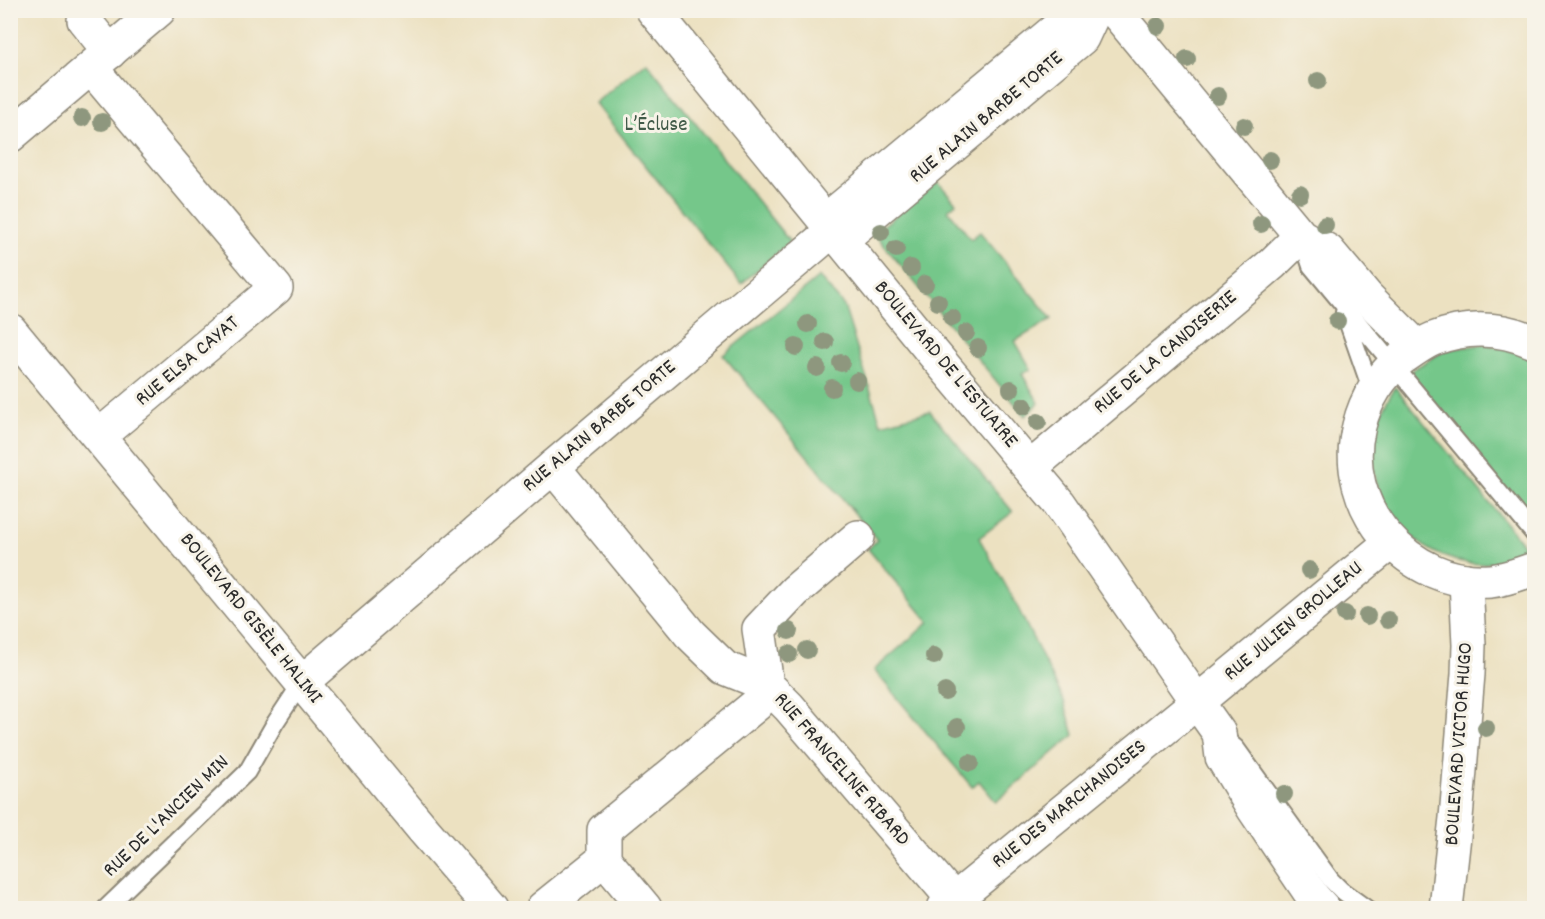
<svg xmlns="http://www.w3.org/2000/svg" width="1545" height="919" font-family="Dekko,sans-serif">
<rect width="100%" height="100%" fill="#f7f3e8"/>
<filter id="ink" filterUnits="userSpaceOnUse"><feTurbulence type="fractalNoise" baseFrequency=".0167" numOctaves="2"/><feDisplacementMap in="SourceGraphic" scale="12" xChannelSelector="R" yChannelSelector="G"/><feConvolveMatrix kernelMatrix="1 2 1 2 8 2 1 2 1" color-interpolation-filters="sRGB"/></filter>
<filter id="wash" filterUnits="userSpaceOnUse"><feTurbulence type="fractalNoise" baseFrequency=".008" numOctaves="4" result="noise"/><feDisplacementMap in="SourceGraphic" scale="24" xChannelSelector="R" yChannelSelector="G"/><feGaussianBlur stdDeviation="1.35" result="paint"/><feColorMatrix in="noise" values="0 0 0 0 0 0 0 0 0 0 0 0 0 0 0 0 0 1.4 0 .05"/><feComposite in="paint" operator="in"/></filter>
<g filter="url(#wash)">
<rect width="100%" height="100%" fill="#ece1c1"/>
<!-- green -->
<g fill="#74c78a" stroke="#50795a" stroke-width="1.5">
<polygon points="646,61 790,242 741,284 595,103"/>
<polygon points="938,182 956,203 948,210 971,239 980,232 1052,319 1015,341 1031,369 1022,374 1039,403 1025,416 874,233"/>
<polygon points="819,277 844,306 881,424 930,411 1013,512 979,538 1014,600 1064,701 1074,735 996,802 979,781 972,787 874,670 929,622 868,549 877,540 723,355"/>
<polygon points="1486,344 1534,357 1534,526 1409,372 1445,350"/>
<path d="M 1395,387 L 1530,553 C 1510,561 1490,566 1468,563 C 1404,553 1358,488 1377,424 C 1380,411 1388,399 1395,387 Z"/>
</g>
</g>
<g filter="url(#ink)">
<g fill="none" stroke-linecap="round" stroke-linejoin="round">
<!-- lane casing -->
<g stroke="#8c8676" stroke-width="20">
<g id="lane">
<polyline points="1302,239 1311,266 1534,534"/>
<polyline points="1344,312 1372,392"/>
<polyline points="1221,735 1236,748 1331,880 1341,890 1366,908"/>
<polyline points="106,908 247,772 275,723 302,682"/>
</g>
</g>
<!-- street casing -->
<g stroke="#8c8676" stroke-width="36">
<g id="street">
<polyline points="84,20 110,52"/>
<polyline points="91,68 276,288 99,436"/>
<polyline points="10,136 159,10"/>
<polyline points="825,221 1067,20 1081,10"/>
<polyline points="841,240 1082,38 1095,10"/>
<polyline points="553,467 690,634 725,668 767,685 789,707 954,900"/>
<polyline points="1030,468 1272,264 1301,236"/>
<polyline points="302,682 553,467 833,230"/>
<polyline points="604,859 645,908"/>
<polyline points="543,908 604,859 604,830 757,704 767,685 759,629 795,591 858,537"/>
</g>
</g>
<!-- secondary casing -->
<g stroke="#8c8676" stroke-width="36">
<g id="secondary">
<polyline points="10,330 422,828 491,908"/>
<polyline points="944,908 1197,702 1219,733 1222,757 1253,808 1313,897 1323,908"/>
<polyline points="1446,908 1456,818 1468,674 1469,645 1466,580"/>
</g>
</g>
<!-- primary casing -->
<g stroke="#8c8676" stroke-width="36">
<g id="primary">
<polyline points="653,10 933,353 1059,503 1197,702 1391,542"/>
<polyline points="1114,10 1301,236 1328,251 1367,297 1417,347"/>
<path d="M 1534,342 C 1501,327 1467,326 1433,339 C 1421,344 1413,351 1402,358 C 1380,376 1366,398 1359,426 C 1338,506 1408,587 1491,581 C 1506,579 1520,574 1534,569"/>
</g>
</g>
<!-- lane -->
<use href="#lane" stroke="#fff" stroke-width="16"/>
<!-- street -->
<use href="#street" stroke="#fff" stroke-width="33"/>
<!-- secondary -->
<use href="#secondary" stroke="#fff" stroke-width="33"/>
<!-- primary -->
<use href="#primary" stroke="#fff" stroke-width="33"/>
</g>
<!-- trees -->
<g fill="#8e977e">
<circle cx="1158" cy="26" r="9"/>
<circle cx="1187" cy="59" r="9"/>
<circle cx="1318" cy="81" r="9"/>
<circle cx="1218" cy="96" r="9"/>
<circle cx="82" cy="118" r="9"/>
<circle cx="102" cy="122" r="9"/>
<circle cx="1244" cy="126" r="9"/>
<circle cx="1270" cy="160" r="9"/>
<circle cx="1300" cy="194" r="9"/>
<circle cx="1261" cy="224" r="9"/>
<circle cx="1325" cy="225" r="9"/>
<circle cx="881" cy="232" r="9"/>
<circle cx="896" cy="249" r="9"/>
<circle cx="911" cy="268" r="9"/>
<circle cx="925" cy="284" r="9"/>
<circle cx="938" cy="302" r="9"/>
<circle cx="952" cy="318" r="9"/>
<circle cx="1337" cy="321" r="9"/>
<circle cx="808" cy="324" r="9"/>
<circle cx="966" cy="333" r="9"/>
<circle cx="825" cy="342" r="9"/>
<circle cx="796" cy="347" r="9"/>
<circle cx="978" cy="348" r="9"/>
<circle cx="841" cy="363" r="9"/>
<circle cx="817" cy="368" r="9"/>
<circle cx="857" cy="381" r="9"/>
<circle cx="832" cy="388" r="9"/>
<circle cx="1011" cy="389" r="9"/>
<circle cx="1024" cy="406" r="9"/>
<circle cx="1038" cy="422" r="9"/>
<circle cx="1309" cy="570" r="9"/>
<circle cx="1345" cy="614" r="9"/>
<circle cx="1367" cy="616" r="9"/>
<circle cx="1388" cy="620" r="9"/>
<circle cx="789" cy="631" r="9"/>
<circle cx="807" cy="650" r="9"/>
<circle cx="789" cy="654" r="9"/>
<circle cx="934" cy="656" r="9"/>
<circle cx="945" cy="692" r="9"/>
<circle cx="957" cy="727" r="9"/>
<circle cx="1486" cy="728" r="9"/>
<circle cx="970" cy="763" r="9"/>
<circle cx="1284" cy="794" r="9"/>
</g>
</g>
<g text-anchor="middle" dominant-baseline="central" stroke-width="6" stroke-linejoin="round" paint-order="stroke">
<!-- street labels -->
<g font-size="21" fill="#2b2b2b" stroke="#f7f3e8">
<text transform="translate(987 118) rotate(-40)">RUE ALAIN BARBE TORTE</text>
<text transform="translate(1166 353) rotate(-40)">RUE DE LA CANDISERIE</text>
<text transform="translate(188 362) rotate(-40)">RUE ELSA CAYAT</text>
<text transform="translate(945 365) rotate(50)">BOULEVARD DE L'ESTUAIRE</text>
<text transform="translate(600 427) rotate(-40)">RUE ALAIN BARBE TORTE</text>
<text transform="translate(250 619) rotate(51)">BOULEVARD GISÈLE HALIMI</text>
<text transform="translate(1294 622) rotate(-40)">RUE JULIEN GROLLEAU</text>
<text transform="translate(1460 744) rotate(-86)">BOULEVARD VICTOR HUGO</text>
<text transform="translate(841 770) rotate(49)">RUE FRANCELINE RIBARD</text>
<text transform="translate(1070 805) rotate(-39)">RUE DES MARCHANDISES</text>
<text transform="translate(167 817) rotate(-44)">RUE DE L'ANCIEN MIN</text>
</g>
<!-- park labels -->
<g font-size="21" fill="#415a48" stroke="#f7f3e8">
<text x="656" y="126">L’Écluse</text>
</g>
</g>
<!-- margin -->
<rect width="1545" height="919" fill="none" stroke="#f7f3e8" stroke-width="36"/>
</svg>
